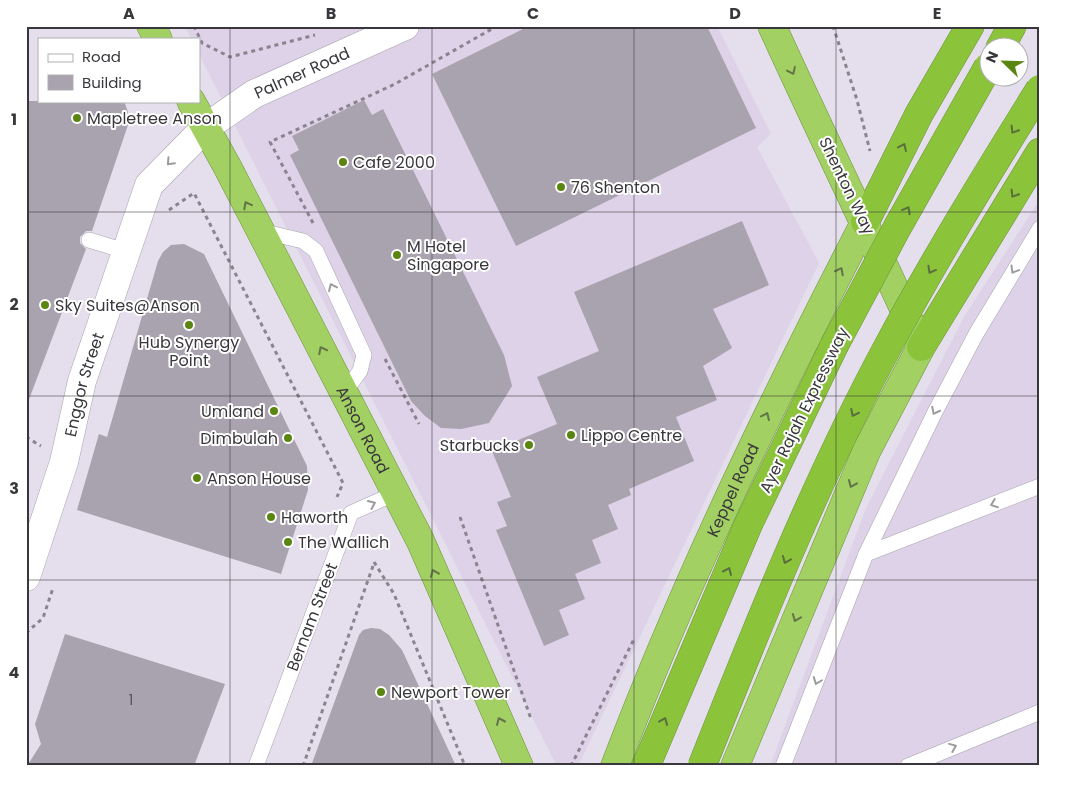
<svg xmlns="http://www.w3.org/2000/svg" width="1066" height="792" font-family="Poppins,sans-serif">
<rect width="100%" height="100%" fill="#e5deec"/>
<!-- built -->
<g fill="#ddd2e7">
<polygon points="185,26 717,26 771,134 757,147 819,263 578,766 557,766 199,54 199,39 191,39"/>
<polygon points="1040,199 1040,766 770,766 866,508 964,317"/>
</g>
<!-- building -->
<g fill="#a9a2af">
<polygon points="529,26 707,26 756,128 516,246 432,74"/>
<polygon points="364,100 372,115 383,109 504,355 512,386 489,423 461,429 441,428 425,416 411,401 290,155 299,150 292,136"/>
<polygon points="26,101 124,101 128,112 128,125 92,231 86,231 80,237 80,243 86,249 28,402 26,402"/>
<polygon points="742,221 769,285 713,309 732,348 703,366 717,400 676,417 694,461 629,489 631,495 608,505 618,529 592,540 601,563 575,574 585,599 559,610 569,635 544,646 496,530 507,526 497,502 511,497 492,451 557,424 537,377 599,351 574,292"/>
<polygon points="184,244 204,254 307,466 308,490 281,574 77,510 99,434 107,437 158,261 163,252 171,245"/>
<polygon points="371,628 380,629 389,635 402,650 456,766 311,766 359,635 363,630"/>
<polygon points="65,634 225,684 194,766 27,766 41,744 35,724"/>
</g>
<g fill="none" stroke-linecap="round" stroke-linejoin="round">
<!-- service casing -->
<g stroke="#a9a3b0" stroke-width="16">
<g id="service">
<polyline points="261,231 303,241 316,251 364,355 360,371 344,393"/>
<polyline points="89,240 125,251"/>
<polyline points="866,554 1040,486"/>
<polyline points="256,766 351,513 396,493"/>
<polyline points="783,766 866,554 935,412 976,334 1040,228"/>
<polyline points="908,766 1040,712"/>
</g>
</g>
<!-- minor casing -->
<g stroke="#a9a3b0" stroke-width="29">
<g id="minor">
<path id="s1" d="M 205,128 L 254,94 L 405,26"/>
</g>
</g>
<!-- tertiary casing -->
<g stroke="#a9a3b0" stroke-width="29">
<g id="tertiary">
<path id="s2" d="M 26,577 L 64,462 L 82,381 L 149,185 L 205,128"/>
</g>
</g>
<!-- trunk casing -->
<g stroke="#6e933b" stroke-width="29">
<g id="trunk">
<polyline points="151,26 158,39"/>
<path id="s3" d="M 191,101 L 228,168 L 420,540 L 519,766"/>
<path id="s4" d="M 615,766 C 686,579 773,400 865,222"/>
<path d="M 735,766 L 867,450 L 921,347 C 873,239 821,134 772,26"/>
</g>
</g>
<!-- motorway casing -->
<g stroke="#6e933b" stroke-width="29">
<g id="motorway">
<polyline points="1000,48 1012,26"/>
<polyline points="865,222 919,114 970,26"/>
<polyline points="921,347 1040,152"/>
<polyline points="646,766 748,525 834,346"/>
</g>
</g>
<!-- path -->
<g stroke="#89848e" stroke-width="3" stroke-dasharray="4 4" stroke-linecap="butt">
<polyline points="194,26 202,43 230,57 315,35"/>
<polyline points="833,26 857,100 870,151"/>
<polyline points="169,210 194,193 343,483 337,497"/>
<polyline points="313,223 270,142 395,84 497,26"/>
<polyline points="385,359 419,424"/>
<polyline points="26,437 41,446"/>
<polyline points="460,517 531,719"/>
<polyline points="374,562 394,594 465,766"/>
<polyline points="26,633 43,618 53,588"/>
<polyline points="303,766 374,563"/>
<polyline points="571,766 634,639"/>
</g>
<!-- service -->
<use href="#service" stroke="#fff" stroke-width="15"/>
<!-- minor -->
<use href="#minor" stroke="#fff" stroke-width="28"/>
<!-- tertiary -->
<use href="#tertiary" stroke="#fff" stroke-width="28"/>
<!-- trunk -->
<use href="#trunk" stroke="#a2d062" stroke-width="28"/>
<!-- motorway -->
<use href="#motorway" stroke="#8bc43b" stroke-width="28"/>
<!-- motorway-bridge casing -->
<g stroke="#6e933b" stroke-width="29" stroke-linecap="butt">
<g id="motorway-bridge">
<polyline points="834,346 898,226 988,67"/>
<path d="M 702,766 C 758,625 815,482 887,348 C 934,260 987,174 1040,89"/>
</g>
</g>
<!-- motorway-bridge -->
<use href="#motorway-bridge" stroke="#8bc43b" stroke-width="28"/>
</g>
<!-- one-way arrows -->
<defs><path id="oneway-chevron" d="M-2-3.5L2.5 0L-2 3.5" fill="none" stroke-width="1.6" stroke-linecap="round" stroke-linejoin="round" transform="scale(1.25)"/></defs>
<g stroke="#63744b">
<use href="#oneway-chevron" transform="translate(792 71) rotate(65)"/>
<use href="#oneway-chevron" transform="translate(247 205) rotate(-118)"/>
<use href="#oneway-chevron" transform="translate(840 271) rotate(-63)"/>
<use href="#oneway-chevron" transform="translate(322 350) rotate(-117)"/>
<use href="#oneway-chevron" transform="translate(766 416) rotate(-65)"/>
<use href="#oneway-chevron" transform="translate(852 484) rotate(113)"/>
<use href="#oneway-chevron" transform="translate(434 573) rotate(-113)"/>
<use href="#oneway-chevron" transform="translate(796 618) rotate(112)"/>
<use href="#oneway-chevron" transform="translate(500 721) rotate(-114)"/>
</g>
<g stroke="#5a6f3c">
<use href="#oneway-chevron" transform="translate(1014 130) rotate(122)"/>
<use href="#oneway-chevron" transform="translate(903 147) rotate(-65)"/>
<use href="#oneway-chevron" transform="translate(1014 194) rotate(122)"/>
<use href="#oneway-chevron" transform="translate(907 210) rotate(-61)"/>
<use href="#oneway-chevron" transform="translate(931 270) rotate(119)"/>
<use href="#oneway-chevron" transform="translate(854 413) rotate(117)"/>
<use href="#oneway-chevron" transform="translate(786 560) rotate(113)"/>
<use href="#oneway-chevron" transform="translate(728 571) rotate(-66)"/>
<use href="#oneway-chevron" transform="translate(664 721) rotate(-67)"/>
</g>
<g stroke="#9c9b9e">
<use href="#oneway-chevron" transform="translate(170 162) rotate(133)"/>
<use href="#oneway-chevron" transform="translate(1014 270) rotate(121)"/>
<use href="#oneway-chevron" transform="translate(332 287) rotate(-115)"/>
<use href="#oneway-chevron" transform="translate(935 411) rotate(117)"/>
<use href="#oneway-chevron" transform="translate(372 504) rotate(-24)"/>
<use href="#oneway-chevron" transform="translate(994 504) rotate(159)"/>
<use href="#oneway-chevron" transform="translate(817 681) rotate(111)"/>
<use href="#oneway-chevron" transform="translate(953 747) rotate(-22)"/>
</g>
<!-- grid -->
<path fill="none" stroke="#39373c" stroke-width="1" stroke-opacity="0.55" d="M 230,26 L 230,766M 432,26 L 432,766M 634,26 L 634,766M 836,26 L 836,766M 26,212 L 1040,212M 26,396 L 1040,396M 26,580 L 1040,580"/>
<!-- markers -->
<g fill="#5a8511" stroke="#fff" stroke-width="2">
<circle cx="77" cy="118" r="5"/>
<circle cx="343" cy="162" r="5"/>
<circle cx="561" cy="187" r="5"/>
<circle cx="397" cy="255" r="5"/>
<circle cx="45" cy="305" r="5"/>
<circle cx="189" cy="325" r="5"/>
<circle cx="274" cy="411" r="5"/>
<circle cx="571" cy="435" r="5"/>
<circle cx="288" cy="438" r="5"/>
<circle cx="529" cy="445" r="5"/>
<circle cx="197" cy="478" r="5"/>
<circle cx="271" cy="517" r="5"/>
<circle cx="288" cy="542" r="5"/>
<circle cx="381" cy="692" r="5"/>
</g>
<g text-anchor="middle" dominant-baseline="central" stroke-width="4" stroke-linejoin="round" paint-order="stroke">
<!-- number labels -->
<g font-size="14" fill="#555259">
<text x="131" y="700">1</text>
</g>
<!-- street labels -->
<g font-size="16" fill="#39373c" stroke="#fff">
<text stroke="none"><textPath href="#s1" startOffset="112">Palmer Road</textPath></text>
<text transform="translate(847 186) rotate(64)">Shenton Way</text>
<text stroke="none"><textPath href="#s2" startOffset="201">Enggor Street</textPath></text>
<text transform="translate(804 410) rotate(-64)">Ayer Rajah Expressway</text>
<text stroke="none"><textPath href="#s3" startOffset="371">Anson Road</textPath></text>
<text stroke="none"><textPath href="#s4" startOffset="300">Keppel Road</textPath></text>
<text transform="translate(312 617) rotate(-69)">Bernam Street</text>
</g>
<!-- poi labels -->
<g font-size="16" fill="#39373c" stroke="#fff" text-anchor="start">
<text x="87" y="118">Mapletree Anson</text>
<text x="353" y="162">Cafe 2000</text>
<text x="571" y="187">76 Shenton</text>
<text x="407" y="246">M Hotel<tspan x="407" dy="18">Singapore</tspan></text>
<text x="55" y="305">Sky Suites@Anson</text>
<text x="189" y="342" text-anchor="middle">Hub Synergy<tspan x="189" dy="18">Point</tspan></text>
<text x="264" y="411" text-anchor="end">Umland</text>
<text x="581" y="435">Lippo Centre</text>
<text x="278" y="438" text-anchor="end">Dimbulah</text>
<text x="519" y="445" text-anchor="end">Starbucks</text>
<text x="207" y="478">Anson House</text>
<text x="281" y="517">Haworth</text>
<text x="298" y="542">The Wallich</text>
<text x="391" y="692">Newport Tower</text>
</g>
</g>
<!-- border -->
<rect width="1066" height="792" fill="none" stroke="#ffffff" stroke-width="55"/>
<!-- legend -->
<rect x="38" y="38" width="162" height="65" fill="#ffffff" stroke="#b0afb1"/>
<rect x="48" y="54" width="25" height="8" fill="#ffffff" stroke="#b0afb1"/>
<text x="82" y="62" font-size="15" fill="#39373c">Road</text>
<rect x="48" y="75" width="25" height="15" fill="#a9a2af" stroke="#b0afb1"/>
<text x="82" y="88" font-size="15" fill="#39373c">Building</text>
<!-- north arrow -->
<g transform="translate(1004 62) rotate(293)"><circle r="24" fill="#ffffff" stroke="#b0afb1"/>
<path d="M0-4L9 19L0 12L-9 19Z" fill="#5a8511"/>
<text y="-8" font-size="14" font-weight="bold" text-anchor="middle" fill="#39373c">N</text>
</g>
<rect x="28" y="28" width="1010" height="736" fill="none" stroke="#39373c" stroke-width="2"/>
<g font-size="16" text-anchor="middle" font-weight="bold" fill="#39373c">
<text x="129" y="19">A</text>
<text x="331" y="19">B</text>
<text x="533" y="19">C</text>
<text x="735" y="19">D</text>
<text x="937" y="19">E</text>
<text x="14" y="125">1</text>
<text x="14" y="310">2</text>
<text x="14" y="494">3</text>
<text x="14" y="678">4</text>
</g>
</svg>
